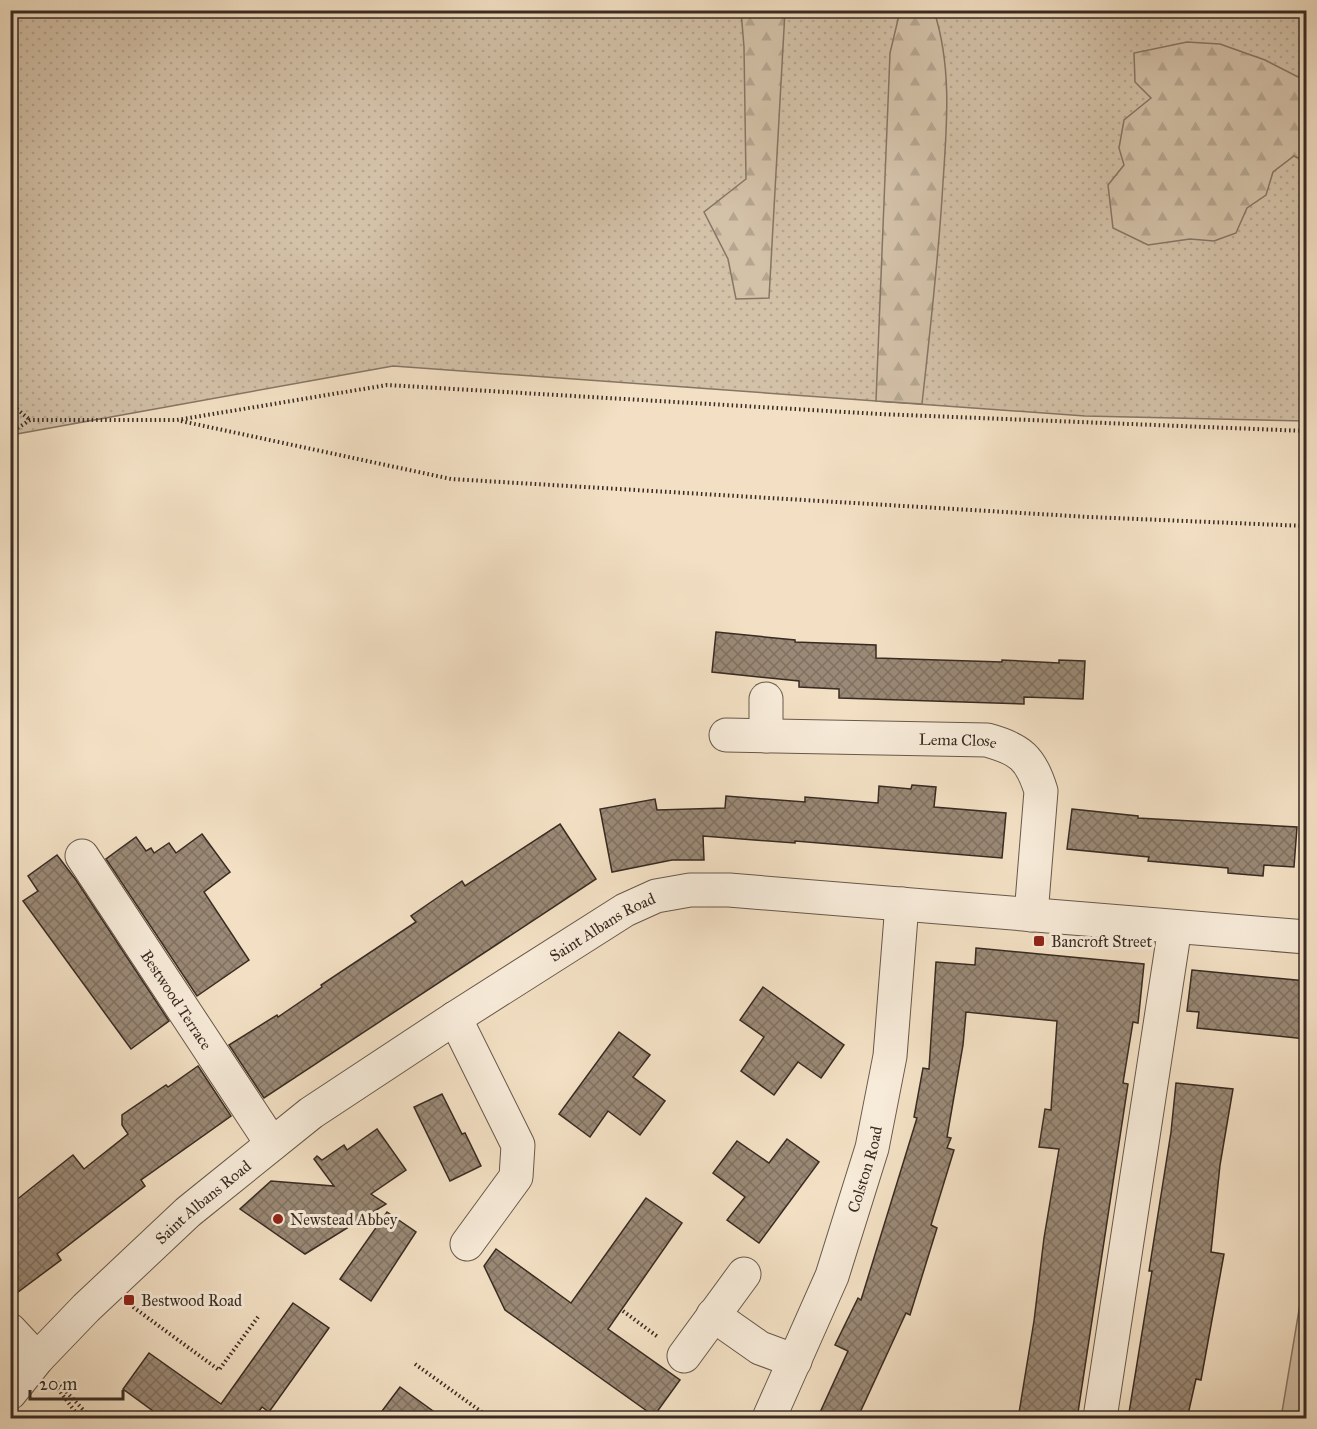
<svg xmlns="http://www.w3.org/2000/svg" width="1317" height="1429" font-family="'IM FELL Great Primer',serif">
<defs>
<pattern id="grass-dots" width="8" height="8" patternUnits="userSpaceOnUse" patternTransform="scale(1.5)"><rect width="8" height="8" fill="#d3c1a8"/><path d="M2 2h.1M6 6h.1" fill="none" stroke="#b6a690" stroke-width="1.8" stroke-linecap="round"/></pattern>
<pattern id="forest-firs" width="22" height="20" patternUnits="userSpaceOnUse" patternTransform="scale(1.5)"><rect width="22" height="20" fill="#d3c1a8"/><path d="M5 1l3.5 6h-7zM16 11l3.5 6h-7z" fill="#b6a690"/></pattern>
<pattern id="building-cross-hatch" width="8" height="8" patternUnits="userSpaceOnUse" patternTransform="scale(1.5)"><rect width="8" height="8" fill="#9a8976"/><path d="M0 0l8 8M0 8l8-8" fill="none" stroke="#7f7060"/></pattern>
</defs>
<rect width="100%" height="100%" fill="#f3e0c4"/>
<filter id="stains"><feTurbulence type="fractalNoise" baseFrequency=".00333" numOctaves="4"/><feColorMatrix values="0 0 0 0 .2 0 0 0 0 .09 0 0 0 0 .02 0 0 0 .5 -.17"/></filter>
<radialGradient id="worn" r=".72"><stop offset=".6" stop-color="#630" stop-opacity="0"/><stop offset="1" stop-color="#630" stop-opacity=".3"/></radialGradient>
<!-- grass -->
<polygon fill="url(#grass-dots)" stroke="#867665" stroke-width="1.5" points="11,11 1306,11 1306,421 1085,416 393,366 11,435"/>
<!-- forest -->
<g fill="url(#forest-firs)" stroke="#867665" stroke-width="1.5">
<polygon points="741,11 785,11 769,298 736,299 728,259 704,212 746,179 744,47"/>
<path d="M 900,11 L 934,11 C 952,66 947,125 943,182 C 939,256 930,330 922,404 L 876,401 L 890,53 Z"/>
<polygon points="1187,42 1220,44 1265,60 1306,81 1306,162 1294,156 1273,172 1266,195 1247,208 1236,233 1214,241 1190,239 1148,245 1113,228 1108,185 1124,165 1119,148 1124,120 1151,98 1135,82 1134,53"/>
</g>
<!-- park -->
<polygon fill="#d3c1a8" stroke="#867665" stroke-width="1.5" points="1306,1268 1306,1418 1281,1418"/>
<!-- building -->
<g fill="url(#building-cross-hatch)" stroke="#392b22" stroke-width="1.5">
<polygon points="716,632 795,640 795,642 876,645 876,658 1002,662 1002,660 1059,663 1059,660 1085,661 1083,699 1024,697 1024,704 839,698 839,689 799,687 799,681 712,672"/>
<polygon points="912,785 936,787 934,807 1006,813 1002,858 795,841 795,843 703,836 704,860 672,860 612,872 600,809 655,799 657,810 725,808 726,796 805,802 805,797 878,803 879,786 911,789"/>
<polygon points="1072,809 1138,816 1138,818 1297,827 1294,867 1264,865 1263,876 1228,873 1228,868 1148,861 1149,857 1067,849"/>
<polygon points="560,824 596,879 264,1098 229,1045 277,1015 278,1017 322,987 321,985 416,922 411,916 431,902 462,881 465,886"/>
<polygon points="202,834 230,872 204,892 249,960 197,996 106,859 136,837 146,851 151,848 154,853 169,843 176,853"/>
<polygon points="57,855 76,880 169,1021 131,1049 23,901 38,891 28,876"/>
<polygon points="976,948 1144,964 1138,1023 1133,1022 1123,1083 1128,1084 1077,1419 1018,1419 1034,1321 1044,1238 1059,1149 1039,1147 1045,1109 1051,1110 1057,1021 966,1012 963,1045 947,1137 951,1138 947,1148 954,1150 931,1225 937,1228 910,1315 906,1313 857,1419 817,1419 848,1351 835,1345 858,1298 861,1300 917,1118 914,1117 923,1068 929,1069 936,962 975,965"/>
<polygon points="1192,970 1306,981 1306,1039 1197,1028 1199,1012 1187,1011"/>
<polygon points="763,987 844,1045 821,1078 798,1062 774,1095 741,1071 764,1037 740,1020"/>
<polygon points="619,1032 650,1055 633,1077 665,1101 640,1135 608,1111 590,1137 559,1114"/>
<polygon points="198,1066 231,1116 141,1180 145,1186 57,1254 61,1260 10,1298 10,1205 73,1155 84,1169 128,1134 122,1125 122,1115 166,1085 168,1087"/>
<polygon points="1176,1083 1233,1089 1220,1165 1211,1252 1224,1254 1201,1380 1196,1379 1187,1419 1128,1419 1152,1271 1149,1271 1171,1132"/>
<polygon points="442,1094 462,1134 465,1133 481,1166 450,1181 414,1107"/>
<polygon points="377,1129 406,1170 371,1194 386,1204 305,1254 240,1209 271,1181 334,1186 314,1159 317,1156 322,1160 344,1145 347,1150"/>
<polygon points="787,1139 819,1162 759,1243 727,1220 745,1197 713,1173 737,1141 769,1163"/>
<polygon points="646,1198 682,1223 608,1329 680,1380 654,1416 505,1310 484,1266 496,1249 571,1303"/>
<polygon points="387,1212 416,1232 371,1301 340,1279"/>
<polygon points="293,1303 329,1328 269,1412 262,1407 253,1419 164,1419 123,1389 149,1353 221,1404"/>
<polygon points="400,1387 444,1419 376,1419"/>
</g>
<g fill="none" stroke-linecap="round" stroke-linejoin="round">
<!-- minor casing -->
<g stroke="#68584a" stroke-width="35">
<g id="minor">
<polyline points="766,699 766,736"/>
<path id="s1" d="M 726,735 L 987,740 C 1020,749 1031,758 1041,791 L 1031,915"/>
<path id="s2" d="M 82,856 L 272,1144"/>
<polyline points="455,1018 518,1145 516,1177 467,1244"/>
<polyline points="713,1315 760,1348 795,1361"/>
<polyline points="10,1330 37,1359"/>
<polyline points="684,1356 744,1274"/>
<path id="s3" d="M 10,1393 L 37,1359 L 86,1308 L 188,1212 L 311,1113 L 455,1018 L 625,910 L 656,896 L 690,890 L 729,890 L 1306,937"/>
<path id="s4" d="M 769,1418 L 832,1276 L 872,1148 L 890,1056 L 902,904"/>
<polyline points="1100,1418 1175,927"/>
</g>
</g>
<!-- path -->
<g stroke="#392b22" stroke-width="4" stroke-dasharray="1.5 3" stroke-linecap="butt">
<polyline points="10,403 30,420"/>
<polyline points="181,421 451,479 1089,517 1306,526"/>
<polyline points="10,433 30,420 177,420 387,385 879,414 1306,431"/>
<polyline points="133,1307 219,1370 258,1317"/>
<polyline points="623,1311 658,1337"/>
<polyline points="415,1364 490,1418"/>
<polyline points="57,1382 91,1418"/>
<polyline points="55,1385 80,1418"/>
<polyline points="277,1413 284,1418"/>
</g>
<!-- minor -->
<use href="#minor" stroke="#f7ebd9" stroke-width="33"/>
</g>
<!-- markers -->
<g fill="#8f2418" stroke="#f7ebd9" stroke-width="2">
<rect x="1033" y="935" width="12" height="12" rx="3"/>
<circle cx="278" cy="1219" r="6"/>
<rect x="123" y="1294" width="12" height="12" rx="3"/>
</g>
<g text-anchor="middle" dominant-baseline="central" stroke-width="6" stroke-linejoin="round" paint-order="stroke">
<!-- street labels -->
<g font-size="16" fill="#392b22" stroke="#f7ebd9">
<text stroke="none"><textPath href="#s1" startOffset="232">Lema Close</textPath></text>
<text stroke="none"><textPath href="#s3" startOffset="758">Saint Albans Road</textPath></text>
<text stroke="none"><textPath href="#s2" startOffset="172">Bestwood Terrace</textPath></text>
<text stroke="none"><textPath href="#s4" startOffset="267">Colston Road</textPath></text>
<text stroke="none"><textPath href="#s3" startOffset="272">Saint Albans Road</textPath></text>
</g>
<!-- poi labels -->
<g font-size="16" fill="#392b22" stroke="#f7ebd9" text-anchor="start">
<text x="1051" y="941">Bancroft Street</text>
<text x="290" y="1219">Newstead Abbey</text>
<text x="141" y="1300">Bestwood Road</text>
</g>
</g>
<!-- margin -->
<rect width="1317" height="1429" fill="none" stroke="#f3e0c4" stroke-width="36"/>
<rect x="12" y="12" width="1293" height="1405" fill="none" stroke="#392b22" stroke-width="3"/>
<rect x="18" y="18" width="1281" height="1393" fill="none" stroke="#392b22" stroke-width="1.5"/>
<!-- scale -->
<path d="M30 1390v9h93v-9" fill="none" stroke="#392b22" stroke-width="3"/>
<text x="39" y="1390" font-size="18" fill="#392b22" stroke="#f7ebd9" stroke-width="4.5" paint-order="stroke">20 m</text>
<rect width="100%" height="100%" filter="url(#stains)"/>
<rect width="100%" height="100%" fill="url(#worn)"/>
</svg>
